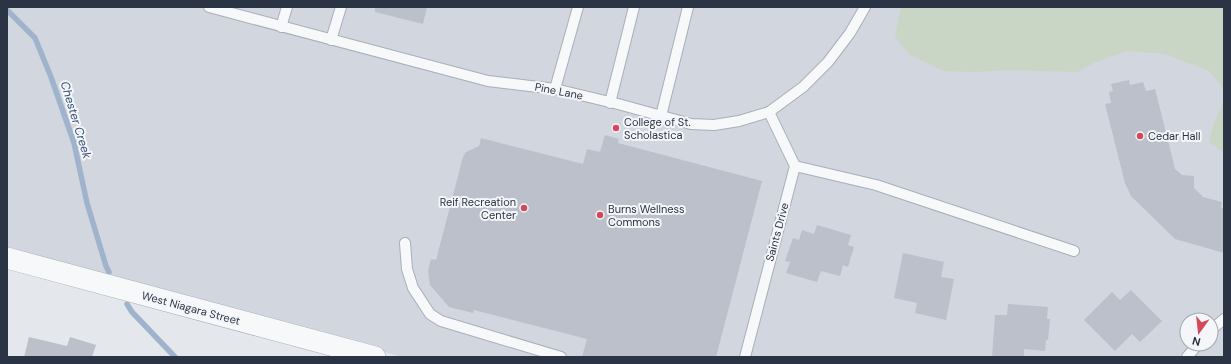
<svg xmlns="http://www.w3.org/2000/svg" width="1231" height="364" font-family="'DM Sans',sans-serif">
<rect width="100%" height="100%" fill="#e4e7ec"/>
<!-- built -->
<path fill="#d2d6de" fill-rule="evenodd" d="M 7,7 L 1224,7 L 1224,357 L 402,357 L 7,249 ZM 1187,320 L 1211,320 L 1211,344 L 1187,344 Z"/>
<!-- green -->
<g fill="#c9d6c5">
<polygon points="901,7 1224,7 1224,90 1209,71 1165,54 1127,51 1094,63 1078,72 1008,70 973,72 943,71 909,54 895,37"/>
<polygon points="1224,101 1224,152 1223,152 1209,142 1214,123"/>
</g>
<g fill="none" stroke-linecap="round" stroke-linejoin="round">
<!-- stream -->
<g stroke="#9fb4cc" stroke-width="5.5">
<polyline points="7,10 35,38 51,77 74,143 87,203 106,266 109,272"/>
<polyline points="127,304 132,312 175,357"/>
</g>
</g>
<!-- building -->
<g fill="#bbc0ca">
<polygon points="375,7 427,7 423,24 375,12"/>
<polygon points="1129,80 1130,85 1143,82 1146,91 1155,89 1175,169 1182,175 1194,176 1194,188 1203,197 1222,202 1221,208 1224,208 1224,253 1175,239 1131,196 1125,183 1105,104 1111,103 1109,92 1113,91 1111,84"/>
<polygon points="605,135 619,139 618,143 762,181 716,357 582,357 587,339 474,310 473,313 449,307 430,285 428,271 431,259 436,260 463,157 466,152 479,146 481,138 583,164 587,149 600,152"/>
<polygon points="817,225 851,235 848,245 854,247 848,267 843,265 840,276 821,271 817,282 786,273 790,262 785,261 793,238 799,240 802,230 814,234"/>
<polygon points="903,253 944,262 941,277 954,279 946,320 915,313 917,303 894,298"/>
<polygon points="1131,290 1162,321 1140,342 1132,334 1115,351 1084,320 1112,292 1120,300"/>
<polygon points="1008,304 1048,307 1047,319 1050,319 1048,340 1046,340 1045,351 1024,349 1024,357 992,357 995,315 1007,315"/>
<polygon points="29,337 67,346 70,337 96,345 92,357 24,357"/>
</g>
<g fill="none" stroke-linecap="round" stroke-linejoin="round">
<!-- lane casing -->
<g stroke="#a9aeb7" stroke-width="12">
<g id="lane">
<polyline points="209,7 488,81 555,89 618,104 691,124 714,125 739,121 769,112 803,87 828,62 850,33 865,7"/>
<polyline points="281,27 287,7"/>
<polyline points="331,40 341,7"/>
<polyline points="555,89 578,7"/>
<polyline points="610,103 634,7"/>
<polyline points="661,116 688,7"/>
<polyline points="795,166 876,185 1074,251"/>
<polyline points="405,243 407,269 413,288 430,314 441,321 561,357"/>
<polyline points="1211,330 1224,319"/>
<polyline points="745,357 795,166 769,112"/>
<polyline points="1187,357 1198,344"/>
</g>
</g>
<!-- street casing -->
<g stroke="#a9aeb7" stroke-width="22">
<polyline id="street" points="7,258 375,357"/>
</g>
<!-- lane -->
<use href="#lane" stroke="#f7f8fa" stroke-width="10"/>
<!-- street -->
<use href="#street" stroke="#f7f8fa" stroke-width="21"/>
</g>
<!-- markers -->
<g fill="#d1495b" stroke="#f4f6f9" stroke-width="1.5">
<circle cx="616" cy="128" r="4"/>
<circle cx="1140" cy="136" r="4"/>
<circle cx="524" cy="208" r="4"/>
<circle cx="600" cy="215" r="4"/>
</g>
<g text-anchor="middle" dominant-baseline="central" stroke-width="4" stroke-linejoin="round" paint-order="stroke">
<!-- street labels -->
<g font-size="11" fill="#2b3445" stroke="#f4f6f9">
<text transform="translate(559 91) rotate(11)">Pine Lane</text>
<text transform="translate(777 232) rotate(-75)">Saints Drive</text>
<text transform="translate(191 308) rotate(15)">West Niagara Street</text>
</g>
<!-- poi labels -->
<g font-size="11" fill="#2b3445" stroke="#f4f6f9" text-anchor="start">
<text x="624" y="122">College of St.<tspan x="624" dy="13">Scholastica</tspan></text>
<text x="1148" y="136">Cedar Hall</text>
<text x="516" y="202" text-anchor="end">Reif Recreation<tspan x="516" dy="13">Center</tspan></text>
<text x="608" y="209">Burns Wellness<tspan x="608" dy="13">Commons</tspan></text>
</g>
<!-- water labels -->
<g font-size="12" font-style="italic" fill="#34527a" stroke="#f4f6f9">
<text transform="translate(76 120) rotate(73)">Chester Creek</text>
</g>
</g>
<!-- border -->
<rect width="1231" height="364" fill="none" stroke="#2b3445" stroke-width="16"/>
<!-- north arrow -->
<g transform="translate(1199 332) rotate(195)"><circle r="19" fill="#f4f6f9" stroke="#a4a8b1"/>
<path d="M0-3L7 15L0 10L-7 15Z" fill="#d1495b"/>
<text y="-6" font-size="11" font-weight="bold" text-anchor="middle" fill="#2b3445">N</text>
</g>
</svg>
